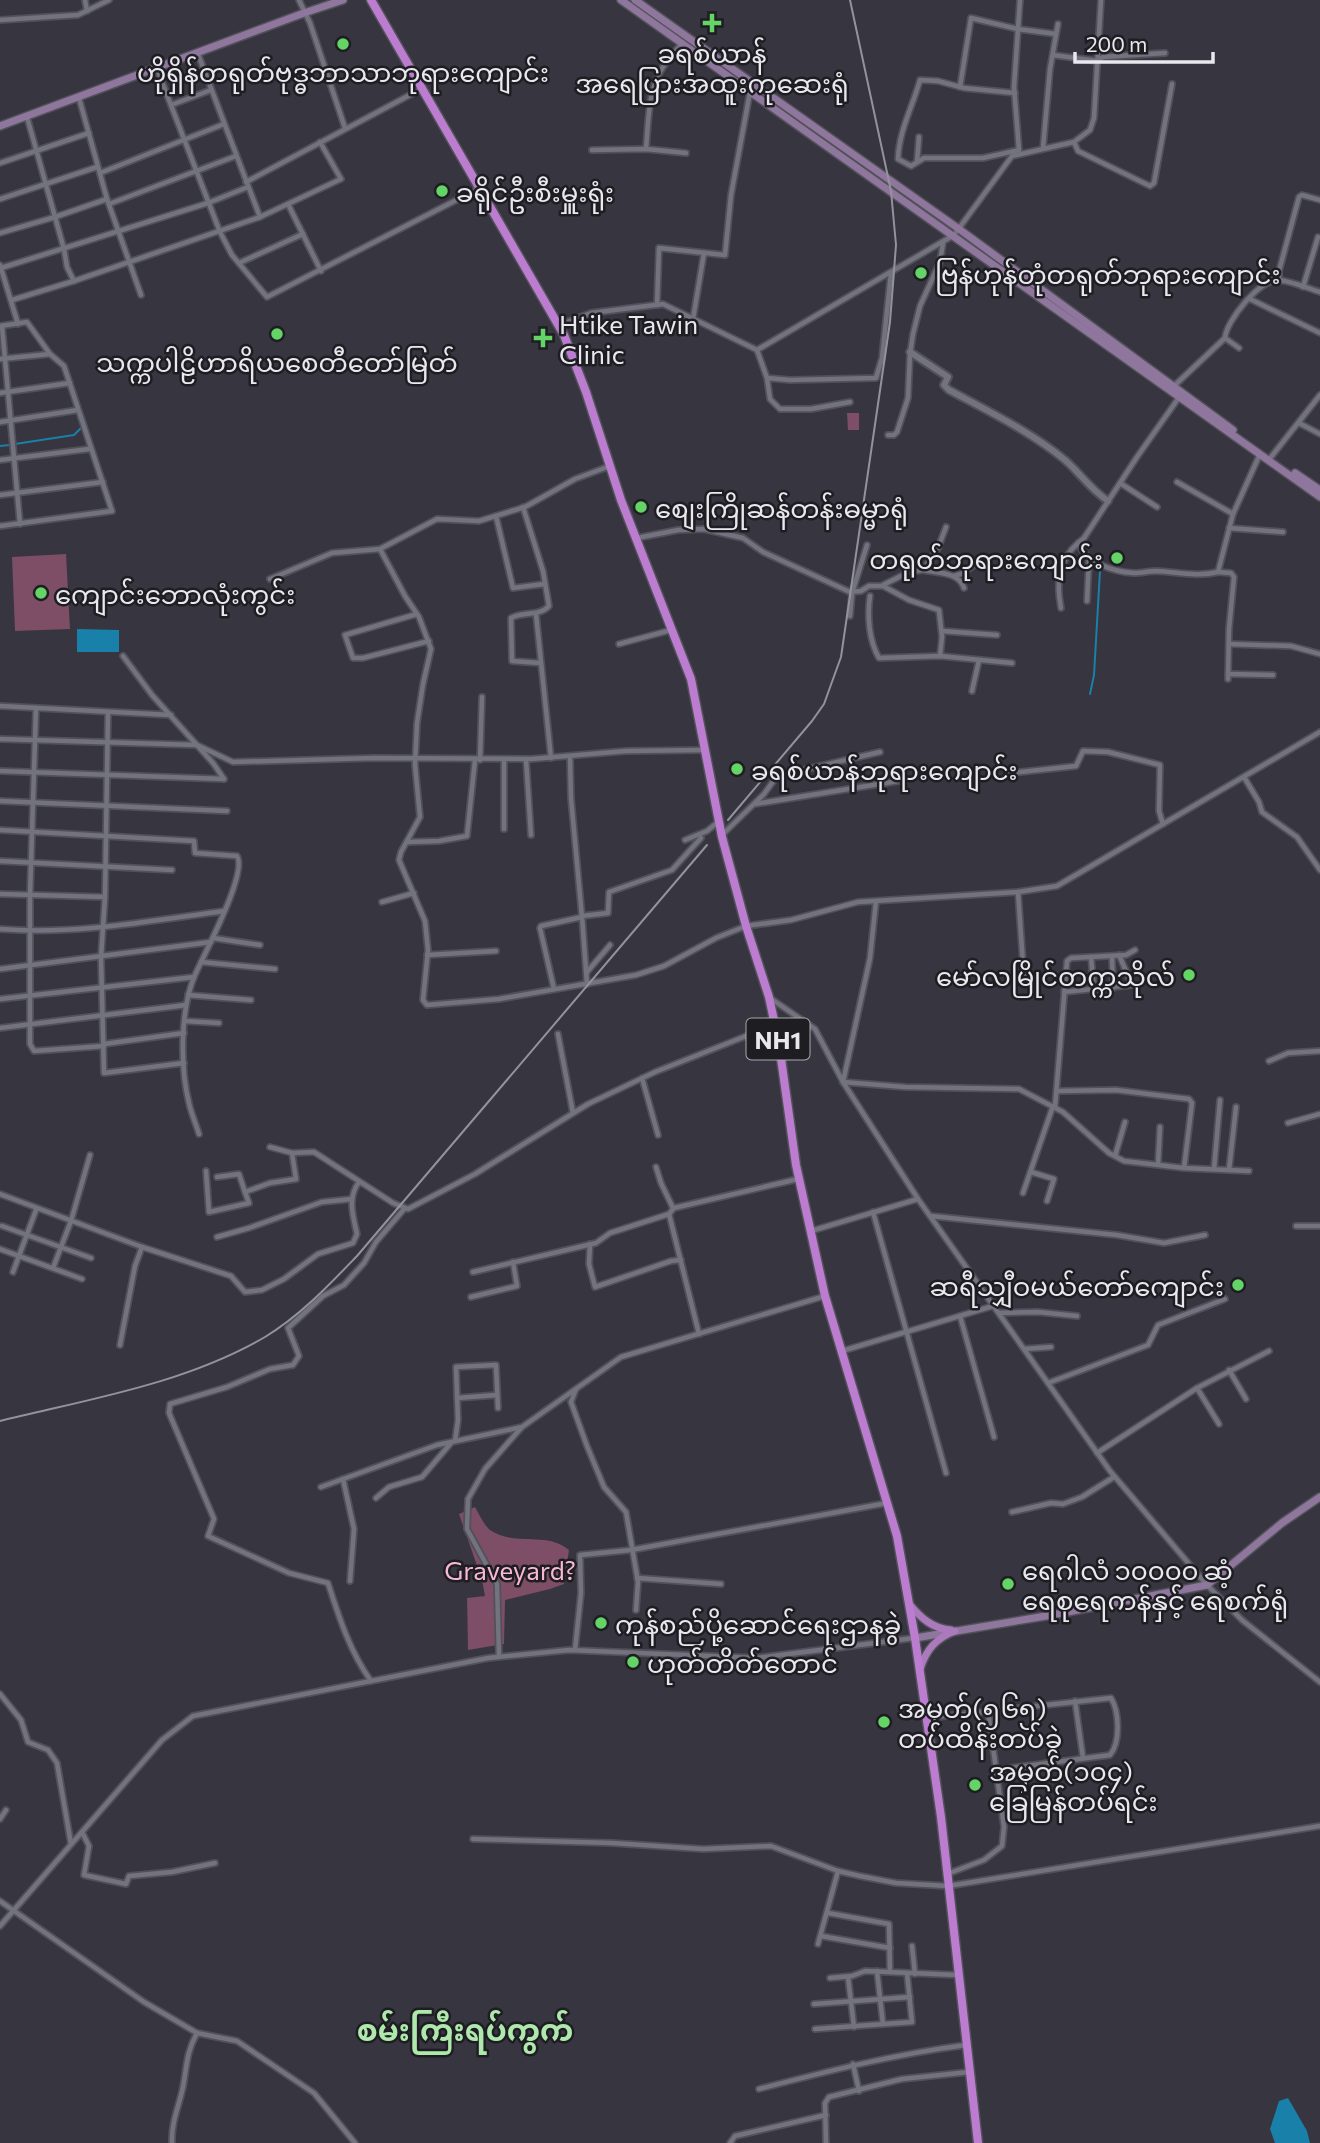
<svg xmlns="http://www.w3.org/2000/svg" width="1320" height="2143" font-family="Commissioner,'Noto Sans Myanmar',sans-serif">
<rect width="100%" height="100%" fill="#363540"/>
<!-- green -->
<g fill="#7d4e66">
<polygon points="847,413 859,413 859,430 848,430"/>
<polygon points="66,554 70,629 15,631 12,557"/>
<path d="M 475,1507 C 479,1514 484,1525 490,1530 C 515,1547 547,1531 569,1550 L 564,1584 L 550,1589 L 505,1600 L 504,1644 L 468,1650 L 467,1598 L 485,1596 L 482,1580 L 459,1514 Z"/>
</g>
<!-- water -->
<g fill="#1980aa">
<polygon points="77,629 119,630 119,652 77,652"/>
<polygon points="1288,2098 1307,2131 1310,2143 1275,2143 1270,2129 1279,2101"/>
</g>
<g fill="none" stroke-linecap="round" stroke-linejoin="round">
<!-- stream -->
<g stroke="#1980aa" stroke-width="2">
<polyline points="15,444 74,435 82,427"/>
<polyline points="0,446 10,445"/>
<polyline points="1090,694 1094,675 1100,571"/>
</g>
<!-- minor casing -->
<g stroke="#52515a" stroke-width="8">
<g id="minor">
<polyline points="85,0 87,11"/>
<polyline points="299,0 310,23 345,128"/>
<polyline points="0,20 78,15 109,0"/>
<polyline points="198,54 260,217"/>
<polyline points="1053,55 1097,61 1103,57 1165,53"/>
<polyline points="157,69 220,232 232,255 267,297 478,189"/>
<polyline points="960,87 971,18 1018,29 1056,34"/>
<path d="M 1015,93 L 964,88 L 938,81 L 920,80 C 913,106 899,130 898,159 L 911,166 L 924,158 L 983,158 L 1019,150"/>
<polyline points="79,98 107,199 141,295"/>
<polyline points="171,105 211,90"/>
<polyline points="27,117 64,249 67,267 74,281"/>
<polyline points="1074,142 1078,151 1150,186 1154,183 1172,84"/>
<polyline points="1043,148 1050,69 1058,24"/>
<path d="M 646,149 C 648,126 648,98 658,76 C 663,64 674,54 681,44"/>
<polyline points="592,150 646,149 686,153"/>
<polyline points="1019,150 1014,87 1020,0"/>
<polyline points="917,162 919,137"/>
<polyline points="0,163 89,133"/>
<polyline points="100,173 224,124"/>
<polyline points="246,182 421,89"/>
<polyline points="0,199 97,167"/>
<polyline points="109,204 236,156"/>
<polyline points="288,204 321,271"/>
<polyline points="0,233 55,217 107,199"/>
<polyline points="239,263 303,234"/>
<polyline points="0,265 18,324"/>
<polyline points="1,268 208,203 248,187"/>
<polyline points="1279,280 1279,271 1299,197 1302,195 1320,200"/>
<polyline points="1303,287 1318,237"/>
<polyline points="1250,299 1320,333"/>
<polyline points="12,300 74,281 260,217 341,179 320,142"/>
<polyline points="657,305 659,248 725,255 731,195 750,92"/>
<polyline points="693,319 704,253"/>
<polyline points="559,325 591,313 663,304 757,350 954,235 1012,156 1074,142 1090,130 1094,118 1101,0"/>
<polyline points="0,326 27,322 50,354 64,366 112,511 0,526"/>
<polyline points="2,326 20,524"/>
<path d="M 1239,348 L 1225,338 C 1226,321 1260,279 1278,280 C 1291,281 1307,288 1320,292"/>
<polyline points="757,350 767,378 770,399 780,409 811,409 850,402"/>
<polyline points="0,359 50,354"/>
<polyline points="767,378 790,380 876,378 882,358 891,273"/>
<polyline points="1174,386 1225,338"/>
<polyline points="0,393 70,383"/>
<path d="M 1180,396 L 1137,457 L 1084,538 L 1078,543 C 1086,563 1114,572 1134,573 C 1142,573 1149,571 1157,571 C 1177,572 1198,577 1218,572 L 1233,514 L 1260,454"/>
<polyline points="0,422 78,410"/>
<polyline points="1299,423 1320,434"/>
<polyline points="888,435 894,435 897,432 908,398 910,354 913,334 920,306 940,262 943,243"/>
<polyline points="1271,457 1320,395"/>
<polyline points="0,460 89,449"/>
<polyline points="1177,482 1233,514"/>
<polyline points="1120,483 1157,507"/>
<polyline points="0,495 103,482"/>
<path d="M 523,507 L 543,571 L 549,606 C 539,617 523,611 511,618 L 512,661 L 540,663"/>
<polyline points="496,516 513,588 544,584"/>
<polyline points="1229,528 1283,532"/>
<polyline points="637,538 678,530 704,529 743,538 763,552 850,592 861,591 869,586 883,586 909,600 939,610 942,637 940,656"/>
<polyline points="380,549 405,596 419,617 431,649 423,684 417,723 415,765 420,817 401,852 399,860 425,921 428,950 423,1000 427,1005 499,999 636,975 664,966 716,938 746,926 791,920 858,902 1018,892 1057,886 1320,732"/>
<path d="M 923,570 C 938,573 959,572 964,588"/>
<polyline points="1218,572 1231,573 1234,577 1229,629 1228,679"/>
<polyline points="954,576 961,574 985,558"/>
<polyline points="270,579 332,553 380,549 437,519 479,521 525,507 575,479 610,466"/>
<polyline points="883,585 909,572 923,570 938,548 946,527"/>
<path d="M 870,596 C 867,616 869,641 879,658 L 940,656 L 1012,663"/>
<polyline points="1087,601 1089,559"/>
<path d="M 1061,608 C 1056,582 1058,561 1078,543"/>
<polyline points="417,614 345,635 353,658 363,658 429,641"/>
<polyline points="536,614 551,758"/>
<polyline points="850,616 852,593 867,545"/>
<polyline points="942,631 997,635"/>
<polyline points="619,644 671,630"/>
<polyline points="1229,644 1291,646 1320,654"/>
<polyline points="123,656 152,695 213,763 224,779"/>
<polyline points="1228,674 1273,675"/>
<polyline points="972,691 979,660"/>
<polyline points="0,706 171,715"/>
<polyline points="36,708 30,896 30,1044 34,1051 104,1046"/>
<polyline points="108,712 105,897 101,957 104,1073 184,1063"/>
<polyline points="0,739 197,745 233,762 373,758 531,759 626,751 704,750"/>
<polyline points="504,759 504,829"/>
<polyline points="526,759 531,835"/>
<polyline points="480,760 482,697"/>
<polyline points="0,771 224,779"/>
<polyline points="1012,773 1076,766 1083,751 1108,752 1160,765 1159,811 1163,824"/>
<polyline points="1244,777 1259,802 1262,812 1297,837 1320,870"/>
<polyline points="0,801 227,811"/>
<polyline points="755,804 898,781"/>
<path d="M 0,830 L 194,841 L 195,853 L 237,856 C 248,873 204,954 195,975 C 180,1009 180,1067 189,1103 C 191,1113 196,1124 199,1134"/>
<polyline points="722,835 764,794 777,776 880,752"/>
<polyline points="685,840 707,831 718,822"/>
<polyline points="408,842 439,841 467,836 475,760"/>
<polyline points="0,861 172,870"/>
<polyline points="1018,892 1024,978"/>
<polyline points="0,894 105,897"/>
<polyline points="876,901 870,958 843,1082 905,1087 1019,1089 1063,1112 1109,1153 1124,1161 1184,1168 1249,1171"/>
<polyline points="382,902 414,893"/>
<path d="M 0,929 C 75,935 150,921 224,911"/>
<polyline points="213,938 260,945"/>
<polyline points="427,955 496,951"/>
<polyline points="1112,956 1113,988"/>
<polyline points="1091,957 1094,990"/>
<polyline points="201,962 275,969"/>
<polyline points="0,969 211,942"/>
<polyline points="587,972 610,945"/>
<polyline points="587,984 582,916 608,913 609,892 672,870 701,838"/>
<polyline points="554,989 540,928 541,926 582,917 571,798 570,757"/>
<polyline points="1064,992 1132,985 1119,955"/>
<polyline points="188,995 251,1000"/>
<polyline points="770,998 815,1029 843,1082 918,1199 1110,1471 1207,1585 1242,1620 1320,1682"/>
<polyline points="0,999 194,977"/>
<polyline points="185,1021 219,1023"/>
<polyline points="0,1028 186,1005"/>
<polyline points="558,1034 573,1113"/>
<polyline points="104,1044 184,1033"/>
<polyline points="1269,1061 1288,1053 1320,1051"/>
<polyline points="642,1078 658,1135"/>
<polyline points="1058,1091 1116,1090 1189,1099 1192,1103 1184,1168"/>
<polyline points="1055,1107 1067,961 1071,958 1126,955 1135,950"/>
<polyline points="1288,1123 1320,1114"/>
<polyline points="270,1147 292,1153 314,1152 393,1203 408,1209 475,1174 588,1104 655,1072 774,1025"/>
<polyline points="1115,1156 1125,1122"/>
<polyline points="1158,1165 1160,1127"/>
<polyline points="656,1167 661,1183 673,1208"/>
<polyline points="1214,1169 1220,1100"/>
<polyline points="1229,1170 1236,1107"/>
<polyline points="206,1171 209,1212 249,1203 245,1192 270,1183 296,1179 292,1153"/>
<polyline points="1031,1172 1054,1179 1047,1201"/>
<polyline points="217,1177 239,1174 245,1192"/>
<polyline points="1023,1193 1053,1106"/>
<polyline points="0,1194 142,1247 135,1266 120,1345"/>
<polyline points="873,1212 946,1473"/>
<polyline points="669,1214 699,1334"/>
<polyline points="931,1216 1117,1235 1164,1243 1205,1235"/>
<polyline points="2,1226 91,1258"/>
<polyline points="1296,1226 1320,1226"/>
<polyline points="811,1231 918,1199"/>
<polyline points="217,1237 249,1228 322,1202 352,1199"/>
<polyline points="590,1244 589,1264 595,1287 671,1261 681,1260"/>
<path d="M 142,1247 L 231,1276 L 245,1292 L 262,1290 L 284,1279 L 318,1254 L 353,1243 L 357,1234 C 353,1216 347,1198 359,1182"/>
<polyline points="0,1249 82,1279"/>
<polyline points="53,1268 71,1221 90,1155"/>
<polyline points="13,1272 36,1210"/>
<polyline points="473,1272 596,1243 610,1233 669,1214 674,1208 798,1179"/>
<polyline points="471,1297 517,1286 513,1262"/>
<polyline points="999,1313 1038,1312 1077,1316"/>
<polyline points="960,1316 994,1437"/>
<polyline points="1024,1349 1051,1347"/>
<polyline points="842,1351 993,1306"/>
<polyline points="1229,1370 1246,1399"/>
<polyline points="1048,1383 1148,1345 1158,1325 1225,1299"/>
<polyline points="1197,1388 1219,1424"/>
<polyline points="576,1389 571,1402 587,1446 604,1487 626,1512 638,1582 636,1610"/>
<polyline points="457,1398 497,1395"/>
<polyline points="455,1441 458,1420 456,1367 496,1365 498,1408"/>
<polyline points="1097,1453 1197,1388 1269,1351"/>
<polyline points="343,1479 354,1529 350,1581"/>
<polyline points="321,1487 437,1445 522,1427 621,1357 825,1296"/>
<polyline points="376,1498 389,1487 422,1477 451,1443"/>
<polyline points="1012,1512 1051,1503 1063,1504 1082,1497 1114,1477"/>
<polyline points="637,1578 721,1584"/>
<polyline points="575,1650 581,1593 580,1555 631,1550 887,1503"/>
<polyline points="499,1656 497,1584 467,1529 468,1499 485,1469 521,1428"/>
<path d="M 371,1681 C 350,1652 339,1617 328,1583 L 289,1573 L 208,1536 L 214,1519 L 169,1413 L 170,1404 L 227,1387 L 270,1369 L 293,1365 L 299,1356 L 288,1328 L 323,1296 L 344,1285 L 364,1263 L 376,1242 L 405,1208"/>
<polyline points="0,1694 21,1720 28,1742 48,1750 57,1763 71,1844"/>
<polyline points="1075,1701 1083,1758"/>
<path d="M 927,1718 L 1111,1698 C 1119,1711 1121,1742 1110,1755 L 995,1770"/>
<polyline points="0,1819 6,1810"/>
<polyline points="82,1832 89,1846 84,1875 126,1884 129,1876 172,1872 215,1863"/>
<polyline points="473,1839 612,1843 703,1849 771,1846 838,1871 860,1876 896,1883 948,1886 1320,1826"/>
<polyline points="947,1874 984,1860 1002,1846 1004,1827 988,1711"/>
<polyline points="0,1901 144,2002 197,2033 237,2041 314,2093 355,2143"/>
<polyline points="828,1913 889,1924 890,1972"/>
<polyline points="0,1926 162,1740 193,1716 488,1658 569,1650 757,1658 914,1638"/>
<polyline points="821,1936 890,1948"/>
<polyline points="818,1944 838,1871"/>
<polyline points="912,1946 915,1974"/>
<polyline points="877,1971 883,2024"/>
<polyline points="848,1977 854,2027"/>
<polyline points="830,1978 852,1976 865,1971 958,1975"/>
<polyline points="814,2004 910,1997"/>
<polyline points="815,2029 912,2022 907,1973"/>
<polyline points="853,2064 859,2091"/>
<path d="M 759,2089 C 828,2071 896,2054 966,2045"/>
<path d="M 172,2143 C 171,2123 179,2106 183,2087 C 187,2066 186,2053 197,2033"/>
<polyline points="730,2143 735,2136 826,2115"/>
<polyline points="826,2143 825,2103 829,2097 902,2079 969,2072"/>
</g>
</g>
<!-- tertiary casing -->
<g stroke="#52515a" stroke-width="10">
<path id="tertiary" d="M 910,352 L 948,377 L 944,385 L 949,390 C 988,411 1031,432 1065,460 C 1081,474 1089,488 1108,501"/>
</g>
<!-- secondary casing -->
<g stroke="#52515a" stroke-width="10">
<g id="secondary">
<polyline points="621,0 1320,497"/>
<polyline points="635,0 959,229 1233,430"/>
<polyline points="0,126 304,13 343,0"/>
<polyline points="1295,473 1320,490"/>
<polyline points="915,1638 1052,1615 1207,1585 1282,1523 1320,1497"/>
</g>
</g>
<!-- primary casing -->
<g stroke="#52515a" stroke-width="10">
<g id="primary">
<path d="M 910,1605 C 921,1618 933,1629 951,1630"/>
<path d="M 920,1669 C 926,1650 936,1638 955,1631"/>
</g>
</g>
<!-- trunk casing -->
<g stroke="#52515a" stroke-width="11">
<polyline id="trunk" points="371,0 564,335 586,392 621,500 691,679 722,837 746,926 769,997 779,1044 796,1165 825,1296 897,1536 915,1638 941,1817 978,2143"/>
</g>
<!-- minor -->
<use href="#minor" stroke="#73727f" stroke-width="4.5"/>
<!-- tertiary -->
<use href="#tertiary" stroke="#73727f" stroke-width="6"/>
<!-- secondary -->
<use href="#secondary" stroke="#8f769d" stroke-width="7"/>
<!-- primary -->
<use href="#primary" stroke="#aa7abc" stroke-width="7"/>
<!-- trunk -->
<use href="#trunk" stroke="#bc7cd0" stroke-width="8"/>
<!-- rail -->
<g stroke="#94939c" stroke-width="2">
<polyline points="728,820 812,721 824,704 841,657 890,322 896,245 891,191 850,0"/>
<path d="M 0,1421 C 89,1399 184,1384 265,1337 C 300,1316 329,1285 357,1256 L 707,845"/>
</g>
</g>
<!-- markers -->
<g fill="#65d467" stroke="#1e1d22" stroke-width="2.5">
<path d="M708.5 12.5h7v7h7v7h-7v7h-7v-7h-7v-7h7z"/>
<circle cx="343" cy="44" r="7"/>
<circle cx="442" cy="191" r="7"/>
<circle cx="921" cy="273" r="7"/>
<circle cx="277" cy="334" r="7"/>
<path d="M539.5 327.5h7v7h7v7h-7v7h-7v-7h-7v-7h7z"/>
<circle cx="641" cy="507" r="7"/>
<circle cx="1117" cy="558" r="7"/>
<circle cx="41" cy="593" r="7"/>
<circle cx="737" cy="769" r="7"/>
<circle cx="1189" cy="975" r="7"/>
<circle cx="1238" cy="1285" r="7"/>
<circle cx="1008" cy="1584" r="7"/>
<circle cx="601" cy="1623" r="7"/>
<circle cx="633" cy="1662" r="7"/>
<circle cx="884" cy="1722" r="7"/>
<circle cx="975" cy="1785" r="7"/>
</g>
<g text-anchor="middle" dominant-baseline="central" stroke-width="5" stroke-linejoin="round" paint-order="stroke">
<!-- shield labels -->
<rect fill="#1e1d22" stroke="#acabb2" stroke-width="2" x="746.5" y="1018.5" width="63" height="41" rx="5"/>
<g font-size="24" font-weight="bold" fill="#e9e8ef">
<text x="778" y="1039">NH1</text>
</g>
<!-- poi labels -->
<g font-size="26" fill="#e9e8ef" stroke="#1e1d22" text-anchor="start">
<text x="712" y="52" text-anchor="middle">ခရစ်ယာန်<tspan x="712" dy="30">အရေပြားအထူးကုဆေးရုံ</tspan></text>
<text x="343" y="71" text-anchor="middle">ဟိုရှိန်တရုတ်ဗုဒ္ဓဘာသာဘုရားကျောင်း</text>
<text x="456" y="191">ခရိုင်ဦးစီးမှူးရုံး</text>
<text x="935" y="273">ဗြန်ဟုန်တုံတရုတ်ဘုရားကျောင်း</text>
<text x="559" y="323">Htike Tawin<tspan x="559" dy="30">Clinic</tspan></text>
<text x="277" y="361" text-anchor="middle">သက္ကပါဠိဟာရိယစေတီတော်မြတ်</text>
<text x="655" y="507">စျေးကြိုဆန်တန်းဓမ္မာရုံ</text>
<text x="1103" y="558" text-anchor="end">တရုတ်ဘုရားကျောင်း</text>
<text x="55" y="593">ကျောင်းဘောလုံးကွင်း</text>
<text x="751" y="769">ခရစ်ယာန်ဘုရားကျောင်း</text>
<text x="1175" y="975" text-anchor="end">မော်လမြိုင်တက္ကသိုလ်</text>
<text x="1224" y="1285" text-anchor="end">ဆရီသျှီဝမယ်တော်ကျောင်း</text>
<text x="1022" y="1569">ရေဂါလံ ၁၀၀၀၀ ဆံ့<tspan x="1022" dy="30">ရေစုရေကန်နှင့် ရေစက်ရုံ</tspan></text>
<text x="615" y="1623">ကုန်စည်ပို့ဆောင်ရေးဌာနခွဲ</text>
<text x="647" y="1662">ဟုတ်တိတ်တောင်</text>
<text x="898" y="1707">အမှတ်(၅၆၅)<tspan x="898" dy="30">တပ်ထိန်းတပ်ခွဲ</tspan></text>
<text x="989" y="1770">အမှတ်(၁၀၄)<tspan x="989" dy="30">ခြေမြန်တပ်ရင်း</tspan></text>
</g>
<!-- park labels -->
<g font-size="26" fill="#f7b8d6" stroke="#1e1d22">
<text x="510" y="1569">Graveyard?</text>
</g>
<!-- quarter labels -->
<g font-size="30" font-weight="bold" fill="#afe8ad" stroke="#1e1d22">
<text x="465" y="2028">စမ်းကြီးရပ်ကွက်</text>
</g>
</g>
<!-- scale -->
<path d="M1075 52v10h138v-10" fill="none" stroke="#e9e8ef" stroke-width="3.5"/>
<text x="1086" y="52" font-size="21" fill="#e9e8ef" stroke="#1e1d22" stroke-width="5" paint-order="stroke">200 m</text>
</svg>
